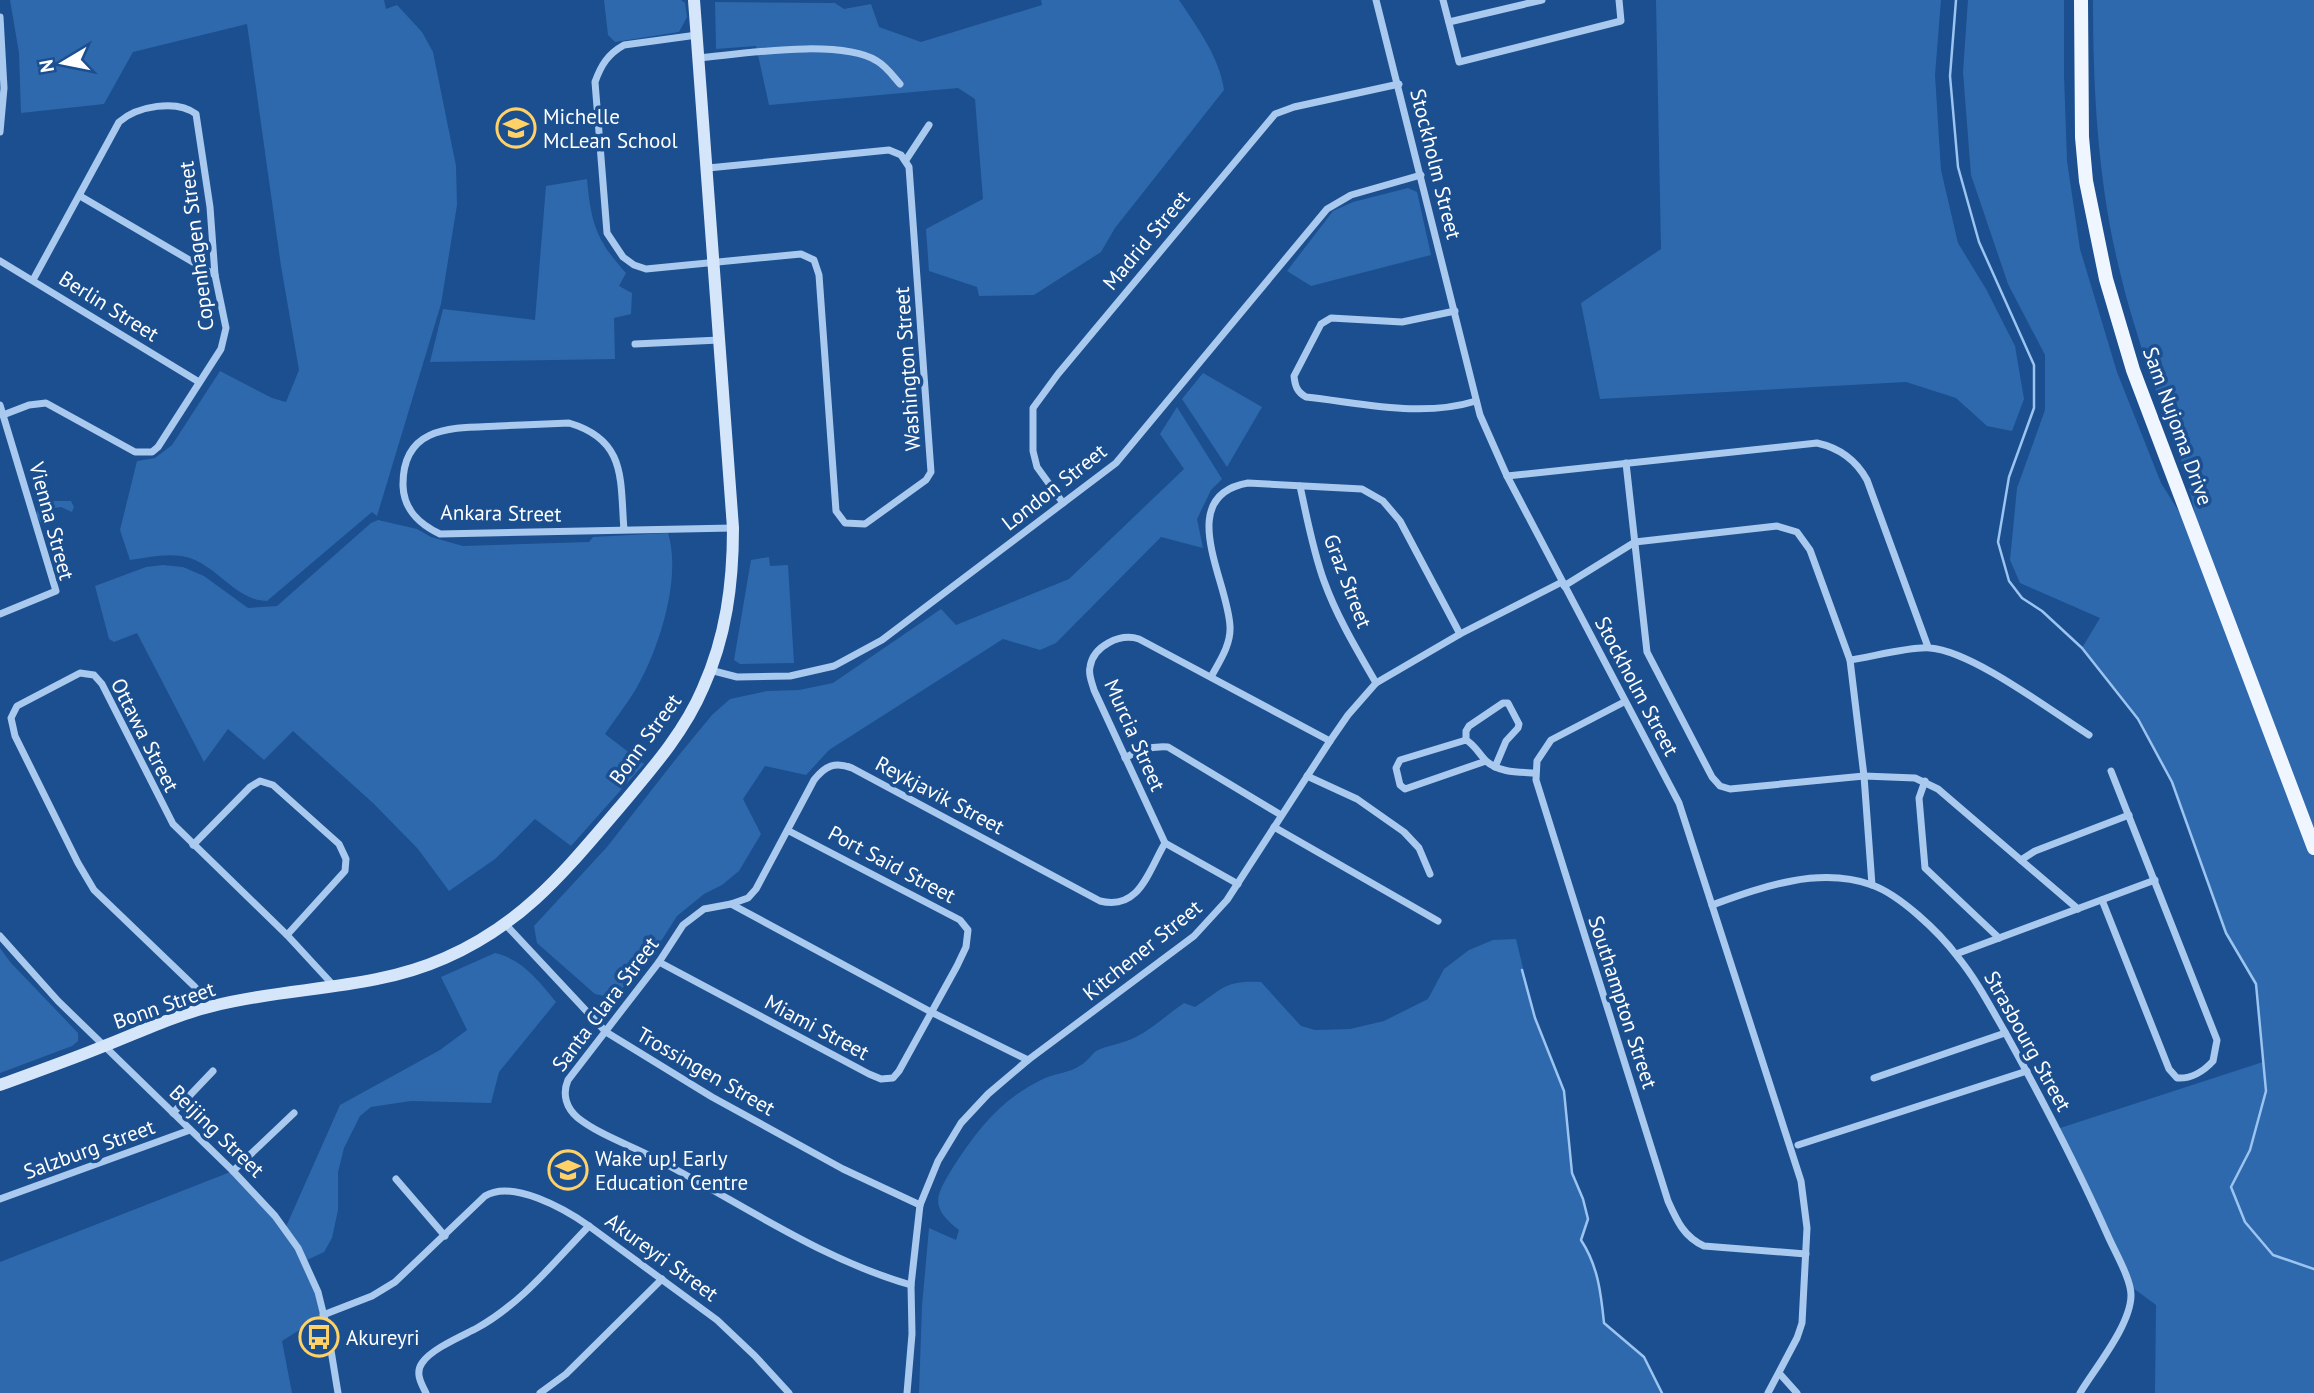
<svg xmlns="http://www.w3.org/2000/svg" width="2314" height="1393" font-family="'PT Sans',sans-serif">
<rect width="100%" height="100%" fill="#1b4f8f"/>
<!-- green -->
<g fill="#2e69ad">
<path d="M 10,0 L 384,0 L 386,9 L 397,5 L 422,32 L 433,52 L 456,166 L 457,205 L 441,304 L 377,516 L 372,512 L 267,601 C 239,601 220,571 195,560 C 175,551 151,557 130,560 L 120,530 L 137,461 L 155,458 L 172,445 L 220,371 L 272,398 L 286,402 L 299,370 L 281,266 L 247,24 L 133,52 L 104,104 L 21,113 L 19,53 Z"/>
<polygon points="604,0 681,0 685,3 687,17 679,32 615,42 608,35"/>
<path d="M 1041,0 L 1179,0 C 1197,27 1220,58 1224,90 L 1115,228 L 1101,252 L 1034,295 L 979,296 L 977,287 L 929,271 L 926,229 L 983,199 L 975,99 L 958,88 L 769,105 L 756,46 L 716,49 L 715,2 L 835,3 L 844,9 L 871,4 L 879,27 L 921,42 L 1042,5 Z"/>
<polygon points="1656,0 1941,0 1935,75 1941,170 1958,243 1986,289 2015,346 2024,399 2012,431 1987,426 1956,398 1906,382 1600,399 1581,303 1661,249"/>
<path d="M 1968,0 L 2064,0 L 2064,75 L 2067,161 L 2080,249 L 2117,372 L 2161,483 L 2198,542 C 2194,472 2159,409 2140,343 C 2133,320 2126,298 2121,276 C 2098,186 2093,92 2093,0 L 2314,0 L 2314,1393 L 2155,1393 L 2156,1305 L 2129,1285 L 2057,1129 L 2263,1062 L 2256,984 L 2226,933 L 2172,782 L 2138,719 L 2082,648 L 2100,618 L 2020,583 L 2010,560 L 2017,488 L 2045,410 L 2045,355 L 2008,284 L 1971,175 L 1963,72 Z"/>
<path d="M 587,179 C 591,223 596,240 626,273 L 619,286 L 632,293 L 631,314 L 614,318 L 615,359 L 430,362 L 443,309 L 535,320 L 546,186 Z"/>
<polygon points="1408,188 1417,192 1431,255 1311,286 1287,271 1333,211 1353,202"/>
<polygon points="1203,373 1262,407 1227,467 1182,399"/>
<polygon points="1177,407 1222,479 1211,490 1197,519 1203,548 1161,537 1056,643 1040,650 1003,639 829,750 806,775 765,766 743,799 761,834 739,871 722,885 704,894 677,916 654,952 614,998 595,994 537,943 534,926 607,847 679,755 712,715 730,699 767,691 799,690 833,683 941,609 956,625 1069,579 1184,469 1160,434"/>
<polygon points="51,501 71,501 74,507 72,512 61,507 49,509 46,518 48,524 42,525 36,514 40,506"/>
<path d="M 378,520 L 417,529 L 431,537 L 463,546 L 589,542 L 593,537 L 668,533 C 682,578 659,649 636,689 C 627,704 615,719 605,734 L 644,764 L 571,846 L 535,819 L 495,859 L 449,891 L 418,849 L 373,803 L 293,731 L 264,760 L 228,729 L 204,762 L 137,633 L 114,642 L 109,639 L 95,586 L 146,567 L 163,565 L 183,567 L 204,576 L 248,608 L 277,606 L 371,523 Z"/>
<polygon points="769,557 770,566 788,565 794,663 740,664 734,660 751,560"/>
<path d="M 1516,939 L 1535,1018 L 1564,1091 L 1572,1173 L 1583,1199 L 1588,1219 L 1581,1240 C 1598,1266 1601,1293 1604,1323 L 1644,1357 L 1662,1393 L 919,1393 L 922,1306 L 929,1228 L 956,1240 L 959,1230 C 931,1208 934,1198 952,1169 C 976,1131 1000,1100 1041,1080 C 1054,1073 1068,1074 1081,1065 C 1087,1062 1091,1055 1096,1051 C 1105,1046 1125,1043 1136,1037 C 1153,1028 1168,1014 1184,1003 L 1195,1007 C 1223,989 1224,980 1261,982 L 1301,1026 L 1315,1030 L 1350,1029 L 1384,1021 L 1428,999 L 1444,969 L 1469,950 L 1493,940 Z"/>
<polygon points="0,948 11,963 78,1033 78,1041 72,1046 0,1073"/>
<path d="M 495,953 C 522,959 539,981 556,1002 L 499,1072 L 491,1103 L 411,1101 L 371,1107 L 360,1116 L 344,1148 L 338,1172 L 338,1210 L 332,1238 L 324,1252 L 305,1261 L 323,1315 L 282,1341 L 292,1393 L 0,1393 L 0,1262 L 233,1171 L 285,1229 L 340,1105 L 440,1050 L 467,1030 L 441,977 Z"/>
</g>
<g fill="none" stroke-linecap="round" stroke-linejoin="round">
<!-- stream -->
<g stroke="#9cc4f0" stroke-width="2.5">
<polyline points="1956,0 1950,76 1958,167 1979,242 2034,365 2034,408 2009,477 1998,542 2009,581 2022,598 2042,611 2082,648 2138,719 2172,782 2226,933 2256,984 2266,1091 2250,1150 2231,1187 2245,1222 2273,1255 2314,1269"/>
<path d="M 1522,970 L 1535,1018 L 1564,1091 L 1572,1173 L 1583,1199 L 1588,1219 L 1581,1240 C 1598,1266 1601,1293 1604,1323 L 1644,1357 L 1662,1393"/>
</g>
<!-- street -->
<g stroke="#a9c9ee" stroke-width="7">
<polyline points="1376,0 1480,415 1507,476 1679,803 1801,1181 1807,1228 1802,1323 1797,1338 1768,1393"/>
<polyline points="1443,0 1459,62 1621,21 1619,0"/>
<polyline points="0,17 4,88 0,132"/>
<polyline points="1449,22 1542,0"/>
<path d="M 697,35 L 624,45 C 608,54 601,65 595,82 L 607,233 L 623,257 L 634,265 L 646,269 L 801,254 L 814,260 L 819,275 L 836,511 L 845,523 L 865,524 L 926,480 L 931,472 L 909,167 L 901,155 L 889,150 L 708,168"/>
<path d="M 699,58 C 742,54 840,38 877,61 C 886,66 893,76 900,84"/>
<polyline points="906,160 929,125"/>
<polyline points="80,196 215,275"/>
<polyline points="0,261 199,382"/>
<path d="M 1455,311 L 1402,322 L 1331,318 L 1321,324 L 1294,376 C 1295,386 1297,392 1306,397 C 1362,403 1421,418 1476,401"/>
<polyline points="635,344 719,340"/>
<polyline points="0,405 56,591 0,614"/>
<path d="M 3,415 L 29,405 L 46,403 L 135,452 L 152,452 L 158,447 L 221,349 L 226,328 L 215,275 L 210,207 L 196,114 C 177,99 137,106 119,122 L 33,280"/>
<polyline points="1626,463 1647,652 1712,777 1720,786 1730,789 1864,776 1915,778 1938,789 2078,909"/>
<path d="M 1507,476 L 1817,443 C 1840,448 1856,460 1867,480 L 1928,647"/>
<path d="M 1300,486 C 1307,518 1313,551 1324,581 C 1337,617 1357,650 1376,683"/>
<polyline points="1063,503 1037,467 1033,451 1033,408 1058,374 1275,114 1294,107 1399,84"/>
<path d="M 624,530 C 620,480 627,440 569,423 C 546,424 522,425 499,426 C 455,428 402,424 403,486 C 404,510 419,524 440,534 L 733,528"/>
<polyline points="1564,586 1635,542 1777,526 1797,532 1810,550 1850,660 1864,776 1872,885"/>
<path d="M 1850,660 C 1871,657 1912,646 1930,648 C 1972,651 2051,711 2089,735"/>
<polyline points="710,670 737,677 790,676 834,666 882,640 1116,463 1327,209 1351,195 1421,175"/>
<path d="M 1211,677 C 1219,662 1231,645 1230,627 C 1229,583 1173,496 1248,483 L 1362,489 L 1383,501 L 1400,521 L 1460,634"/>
<path d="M 1624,702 L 1551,740 L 1537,761 L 1536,780 L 1668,1201 C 1677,1221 1684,1237 1704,1246 L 1806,1254"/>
<polyline points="1466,740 1466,731 1469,726 1503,703 1508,703 1519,724 1518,728 1506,741 1495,767"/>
<path d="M 1125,758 C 1139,749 1152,746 1168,747 L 1281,815"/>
<path d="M 1486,761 L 1405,789 L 1400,785 L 1396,768 L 1400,760 L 1466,740 C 1475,745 1479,754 1486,761 C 1500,773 1518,772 1535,773"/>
<polyline points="1307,776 1357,799 1404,832 1419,848 1430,874"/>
<polyline points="1925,781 1919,798 1925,868 1999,938"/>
<polyline points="1274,827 1438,921"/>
<polyline points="193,845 250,787 260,781 273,785 339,844 346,859 345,871 287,935"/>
<polyline points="2021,860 2035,851 2129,815"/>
<path d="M 1238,884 L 1165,843 L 1094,690 C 1092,682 1088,675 1090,667 C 1093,646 1120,633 1139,639 L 1330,741"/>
<path d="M 2102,900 L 2169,1069 L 2177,1078 C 2191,1079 2204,1071 2213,1061 L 2217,1040 L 2111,771"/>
<path d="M 731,904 L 748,898 L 756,889 L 814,780 C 825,766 835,761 852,768 L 1100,901 C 1139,911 1148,872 1165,843"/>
<path d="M 1712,905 C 1762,887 1819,866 1872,885 C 1900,895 1939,932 1957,956 C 1976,979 1990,1006 2005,1032 C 2042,1099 2077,1166 2108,1236 C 2115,1252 2131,1279 2131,1295 C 2131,1325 2095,1368 2080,1393"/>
<polyline points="506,925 606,1032 712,1097 843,1169 920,1205"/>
<polyline points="0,936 58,1001 233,1171 275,1216 298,1248 318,1292 328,1332 338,1393"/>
<polyline points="1956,954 2155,880"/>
<polyline points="659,962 869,1074 881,1079 893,1078 899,1071 957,966 966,947 968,930 960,920 789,831"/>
<polyline points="210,1006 194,986 94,890 78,863 15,736 11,718 17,706 80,673 94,675 102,684 173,824 287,935 334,986"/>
<polyline points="1874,1078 2005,1033"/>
<polyline points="173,1113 213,1071"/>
<polyline points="1798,1145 2027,1071"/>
<polyline points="233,1171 294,1113"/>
<polyline points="396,1179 445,1236"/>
<polyline points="0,1199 190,1130"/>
<path d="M 911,1285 C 820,1259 741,1203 658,1160 C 633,1146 601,1136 578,1118 C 566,1108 562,1094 568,1080 L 659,962 L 683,925 L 704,909 L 731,904 L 931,1012 L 1028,1060"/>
<path d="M 323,1315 L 372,1296 L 395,1282 L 485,1196 C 512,1179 565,1209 589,1226 L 717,1320 L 755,1356 L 789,1393"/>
<polyline points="1780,1374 1797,1393"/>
<path d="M 426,1393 C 421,1383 415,1373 422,1363 C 431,1349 462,1336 477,1328 C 522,1303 554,1262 589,1226"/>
<polyline points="540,1393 566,1374 662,1279"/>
<polyline points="907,1393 912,1334 911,1285 920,1205 938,1161 961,1123 988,1094 1028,1060 1194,936 1227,900 1330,741 1348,715 1376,683 1460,634 1562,582"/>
</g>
<!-- secondary -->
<path stroke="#d6e6fa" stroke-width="12" d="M 0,1085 C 35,1072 70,1060 104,1046 C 140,1032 175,1015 213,1006 C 290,986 371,991 445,958 C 524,923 564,872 619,808 C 650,771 684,733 703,688 C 726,637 733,584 733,528 L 694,0"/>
<!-- primary -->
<polyline stroke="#f0f6ff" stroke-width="14" points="2081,0 2082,137 2086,181 2106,279 2133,370 2314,848"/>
</g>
<!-- icons -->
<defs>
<g id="school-ring" transform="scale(2.0125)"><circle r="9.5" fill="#1b4f8f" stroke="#ffd166" stroke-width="1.5"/><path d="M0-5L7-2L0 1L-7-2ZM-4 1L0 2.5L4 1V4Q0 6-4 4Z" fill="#ffd166"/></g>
<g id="bus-ring" transform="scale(2.0125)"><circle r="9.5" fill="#1b4f8f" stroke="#ffd166" stroke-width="1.5"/><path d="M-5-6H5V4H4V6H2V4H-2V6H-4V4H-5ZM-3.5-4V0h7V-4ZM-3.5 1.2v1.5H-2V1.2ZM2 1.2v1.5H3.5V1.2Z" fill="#ffd166"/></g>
</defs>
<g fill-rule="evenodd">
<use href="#school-ring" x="516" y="128"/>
<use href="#school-ring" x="568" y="1170"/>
<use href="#bus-ring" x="319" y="1337"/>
</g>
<g text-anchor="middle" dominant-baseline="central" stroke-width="7" stroke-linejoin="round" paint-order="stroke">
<!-- poi labels -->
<g font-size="21" fill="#fff" stroke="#1b4f8f" text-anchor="start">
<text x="543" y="116">Michelle<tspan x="543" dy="24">McLean School</tspan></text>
<text x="595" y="1158">Wake up! Early<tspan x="595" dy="24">Education Centre</tspan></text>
<text x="346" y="1337">Akureyri</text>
</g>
<!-- street labels -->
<g font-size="21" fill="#fff" stroke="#1b4f8f">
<text transform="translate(1436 164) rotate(76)">Stockholm Street</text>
<text transform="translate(1146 240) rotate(-50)">Madrid Street</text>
<text transform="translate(196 246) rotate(-97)">Copenhagen Street</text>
<text transform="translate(109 306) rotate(32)">Berlin Street</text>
<text transform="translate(907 369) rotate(-94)">Washington Street</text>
<text transform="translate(2178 426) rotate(70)">Sam Nujoma Drive</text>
<text transform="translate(1054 487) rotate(-38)">London Street</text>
<text transform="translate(501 513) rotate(1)">Ankara Street</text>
<text transform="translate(52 521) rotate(75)">Vienna Street</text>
<text transform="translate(1348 581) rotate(69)">Graz Street</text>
<text transform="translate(1637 686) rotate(62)">Stockholm Street</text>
<text transform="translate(145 735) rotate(63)">Ottawa Street</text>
<text transform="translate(1135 735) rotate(66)">Murcia Street</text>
<text transform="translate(645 739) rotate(-54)">Bonn Street</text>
<text transform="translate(940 795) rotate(28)">Reykjavik Street</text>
<text transform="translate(892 864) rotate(28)">Port Said Street</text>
<text transform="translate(1142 950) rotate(-39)">Kitchener Street</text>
<text transform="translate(1623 1002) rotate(72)">Southampton Street</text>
<text transform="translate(605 1004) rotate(-53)">Santa Clara Street</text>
<text transform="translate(164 1005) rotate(-19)">Bonn Street</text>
<text transform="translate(817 1027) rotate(28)">Miami Street</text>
<text transform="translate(2028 1041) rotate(61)">Strasbourg Street</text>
<text transform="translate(706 1071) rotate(30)">Trossingen Street</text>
<text transform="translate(217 1131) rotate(44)">Beijing Street</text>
<text transform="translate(89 1149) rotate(-20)">Salzburg Street</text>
<text transform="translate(662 1257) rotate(36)">Akureyri Street</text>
</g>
</g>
<!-- north arrow -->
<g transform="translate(63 63) rotate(260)" stroke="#1b4f8f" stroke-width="5" paint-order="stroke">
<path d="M0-5L12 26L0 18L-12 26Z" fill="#ffffff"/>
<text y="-10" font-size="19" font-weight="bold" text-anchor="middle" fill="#ffffff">N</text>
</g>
</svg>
